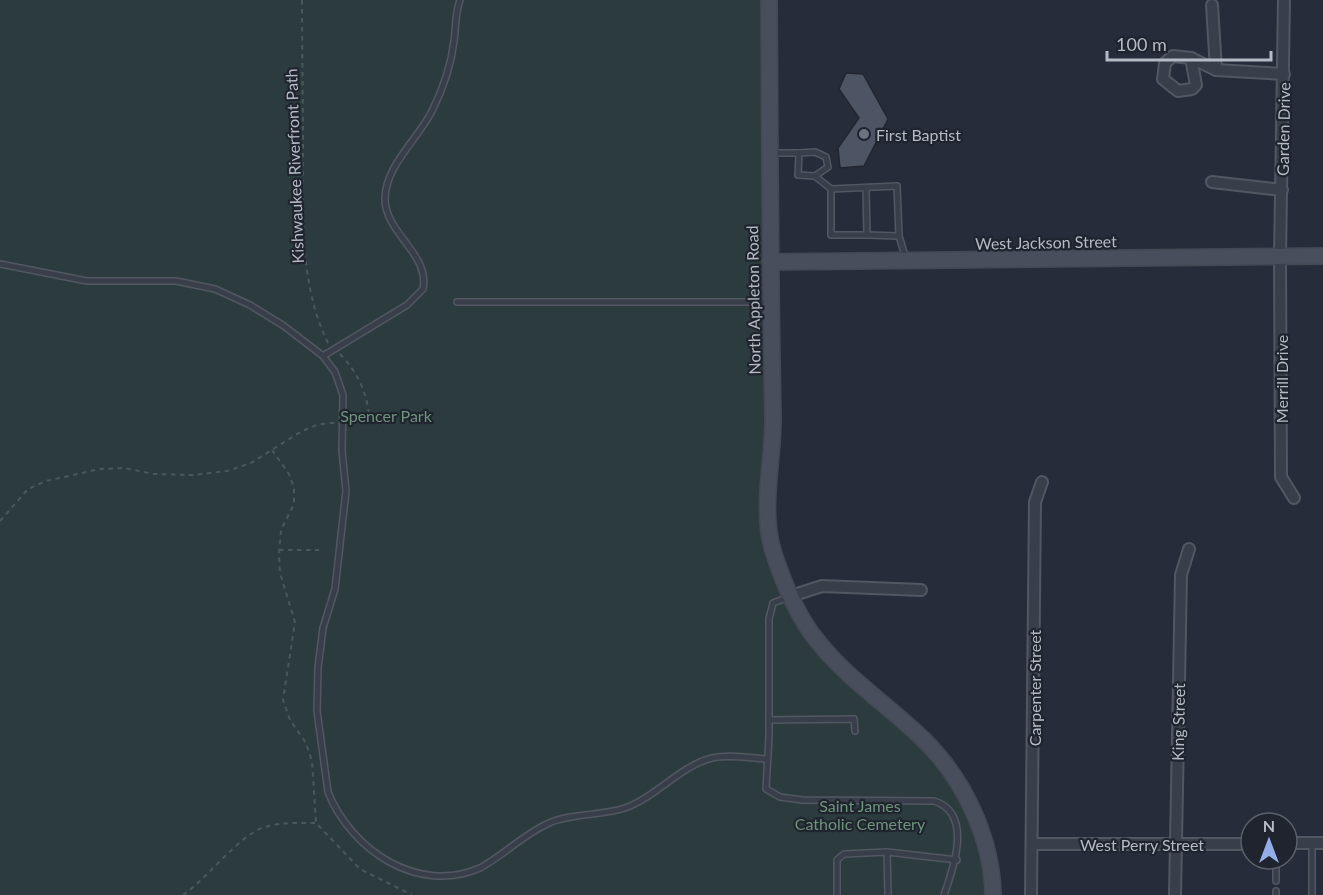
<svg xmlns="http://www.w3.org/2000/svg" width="1323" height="895" font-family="Lato,sans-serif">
<rect width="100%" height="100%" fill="#262c39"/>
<!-- green -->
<polygon fill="#2c3c3e" points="0,0 772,0 768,510 791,596 920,747 961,787 993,895 0,895"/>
<!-- building -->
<polygon fill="#4d5463" stroke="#212631" stroke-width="1.5" points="846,73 863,74 888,119 864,166 840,168 838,148 859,118 839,89"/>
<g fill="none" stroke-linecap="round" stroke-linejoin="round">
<!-- lane casing -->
<g stroke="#525762" stroke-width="8">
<g id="lane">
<polyline points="771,153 799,153 798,175 815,176 831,189 897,186 899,236 906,259"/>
<polyline points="799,153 815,152 826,157 828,167 815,176"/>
<polyline points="831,189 831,235 867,235 866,189"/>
<polyline points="867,235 899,236"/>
<path d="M 0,264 L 87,281 L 176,281 L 215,289 L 250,305 L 284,326 L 323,356 L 335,372 L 343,395 L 342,451 L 346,491 L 335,589 L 323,628 L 318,668 L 317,711 L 328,792 C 351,850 418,895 480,868 C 504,855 524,834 549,823 C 572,813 601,816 625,808 C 656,797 680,766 712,758 C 729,754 749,758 766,759"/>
<polyline points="457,302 769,302"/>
<path d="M 323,356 L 407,305 L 423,289 C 430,254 385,233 385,199 C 385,166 418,139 432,111 C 443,89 451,66 454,41 C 456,27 455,13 460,0"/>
<path d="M 789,597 L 773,603 L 769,619 L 769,736 L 766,789 L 780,797 L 802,800 L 934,801 C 973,813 954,867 944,895"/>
<polyline points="769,720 854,719 855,731"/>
<polyline points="1312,843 1312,895"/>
<polyline points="887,852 957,860"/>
<polyline points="1276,881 1276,859"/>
<polyline points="1276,891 1276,895"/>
<polyline points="837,895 837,860 844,854 887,852 888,895"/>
</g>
</g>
<!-- street casing -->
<g stroke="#525762" stroke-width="14">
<g id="street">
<polyline points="1284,0 1280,257 1281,477 1294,498"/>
<polyline points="1212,5 1216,70"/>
<polygon points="1173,56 1191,58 1196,85 1192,89 1178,91 1163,79 1165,63"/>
<polyline points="1191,58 1216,70 1284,74"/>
<polyline points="1212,182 1282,190"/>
<polyline points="791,596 822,586 921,590"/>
<polyline points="1287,843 1323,843"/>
<polyline points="1033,844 1251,844"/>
<polyline points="1031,895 1035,502 1042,482"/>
<polyline points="1175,895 1181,575 1189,549"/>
</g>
</g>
<!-- secondary casing -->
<g stroke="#434853" stroke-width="18">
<g id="secondary">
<path d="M 769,0 C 770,138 770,277 773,415 C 774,459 760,508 773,551 C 783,582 798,618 819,643 C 849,680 889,706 923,739 C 964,779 992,838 993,895"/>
<polyline points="770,262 1323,256"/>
</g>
</g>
<!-- path -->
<g stroke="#4a585c" stroke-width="2" stroke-dasharray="4.5 4.5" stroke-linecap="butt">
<path d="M 302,0 C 302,49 303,99 303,148 C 303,211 299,285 328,343"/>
<path d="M 340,354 C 357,372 366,390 369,414 L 364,421 L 350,423"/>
<polyline points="272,450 289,474 294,488 294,504 281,530 279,554 280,573 295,622 283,700 290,720 306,743 312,761 316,823 360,869 412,895"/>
<polyline points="0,521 28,489 46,481 100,469 124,468 154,474 193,475 227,471 251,463 302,431 319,424 336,423"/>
<polyline points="279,550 319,550"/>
<path d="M 183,895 C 208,878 240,834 265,827 C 282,822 299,823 316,823"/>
</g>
<!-- lane -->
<use href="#lane" stroke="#393f4a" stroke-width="5"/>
<!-- street -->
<use href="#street" stroke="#393f4a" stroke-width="10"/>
<!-- secondary -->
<use href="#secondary" stroke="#484e5c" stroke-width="15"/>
</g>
<!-- markers -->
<circle fill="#6b7280" stroke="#1f242f" stroke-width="2" cx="864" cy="134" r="6"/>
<g text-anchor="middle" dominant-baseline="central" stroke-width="4.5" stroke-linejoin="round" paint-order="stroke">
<!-- street labels -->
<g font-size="16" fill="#b5bac5" stroke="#1f242f">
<text transform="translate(1283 129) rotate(-89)">Garden Drive</text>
<text transform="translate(294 166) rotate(-92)">Kishwaukee Riverfront Path</text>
<text transform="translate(1046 242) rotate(-1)">West Jackson Street</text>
<text transform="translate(753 300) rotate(-91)">North Appleton Road</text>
<text transform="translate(1281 379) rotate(-90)">Merrill Drive</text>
<text transform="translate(1034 688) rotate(-90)">Carpenter Street</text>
<text transform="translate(1178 722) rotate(-89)">King Street</text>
<text x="1142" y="844">West Perry Street</text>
</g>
<!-- poi labels -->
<g font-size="16" fill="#b5bac5" stroke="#1f242f" text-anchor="start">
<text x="876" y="134">First Baptist</text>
</g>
<!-- park labels -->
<g font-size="16" fill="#6f937b" stroke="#1f242f">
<text x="386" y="415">Spencer Park</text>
<text x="860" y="805">Saint James<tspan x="860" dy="18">Catholic Cemetery</tspan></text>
</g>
</g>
<!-- north arrow -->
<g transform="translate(1269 841)"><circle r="28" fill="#1f242f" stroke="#5b606b" stroke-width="1.5"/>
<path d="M0-4.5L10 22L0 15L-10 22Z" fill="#95aeea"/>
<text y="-9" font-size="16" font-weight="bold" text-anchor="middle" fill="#b5bac5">N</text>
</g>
<!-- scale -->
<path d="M1107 51v9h164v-9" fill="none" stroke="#b5bac5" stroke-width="3"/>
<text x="1116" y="51" font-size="18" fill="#b5bac5" stroke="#1f242f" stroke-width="4.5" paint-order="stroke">100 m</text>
</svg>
